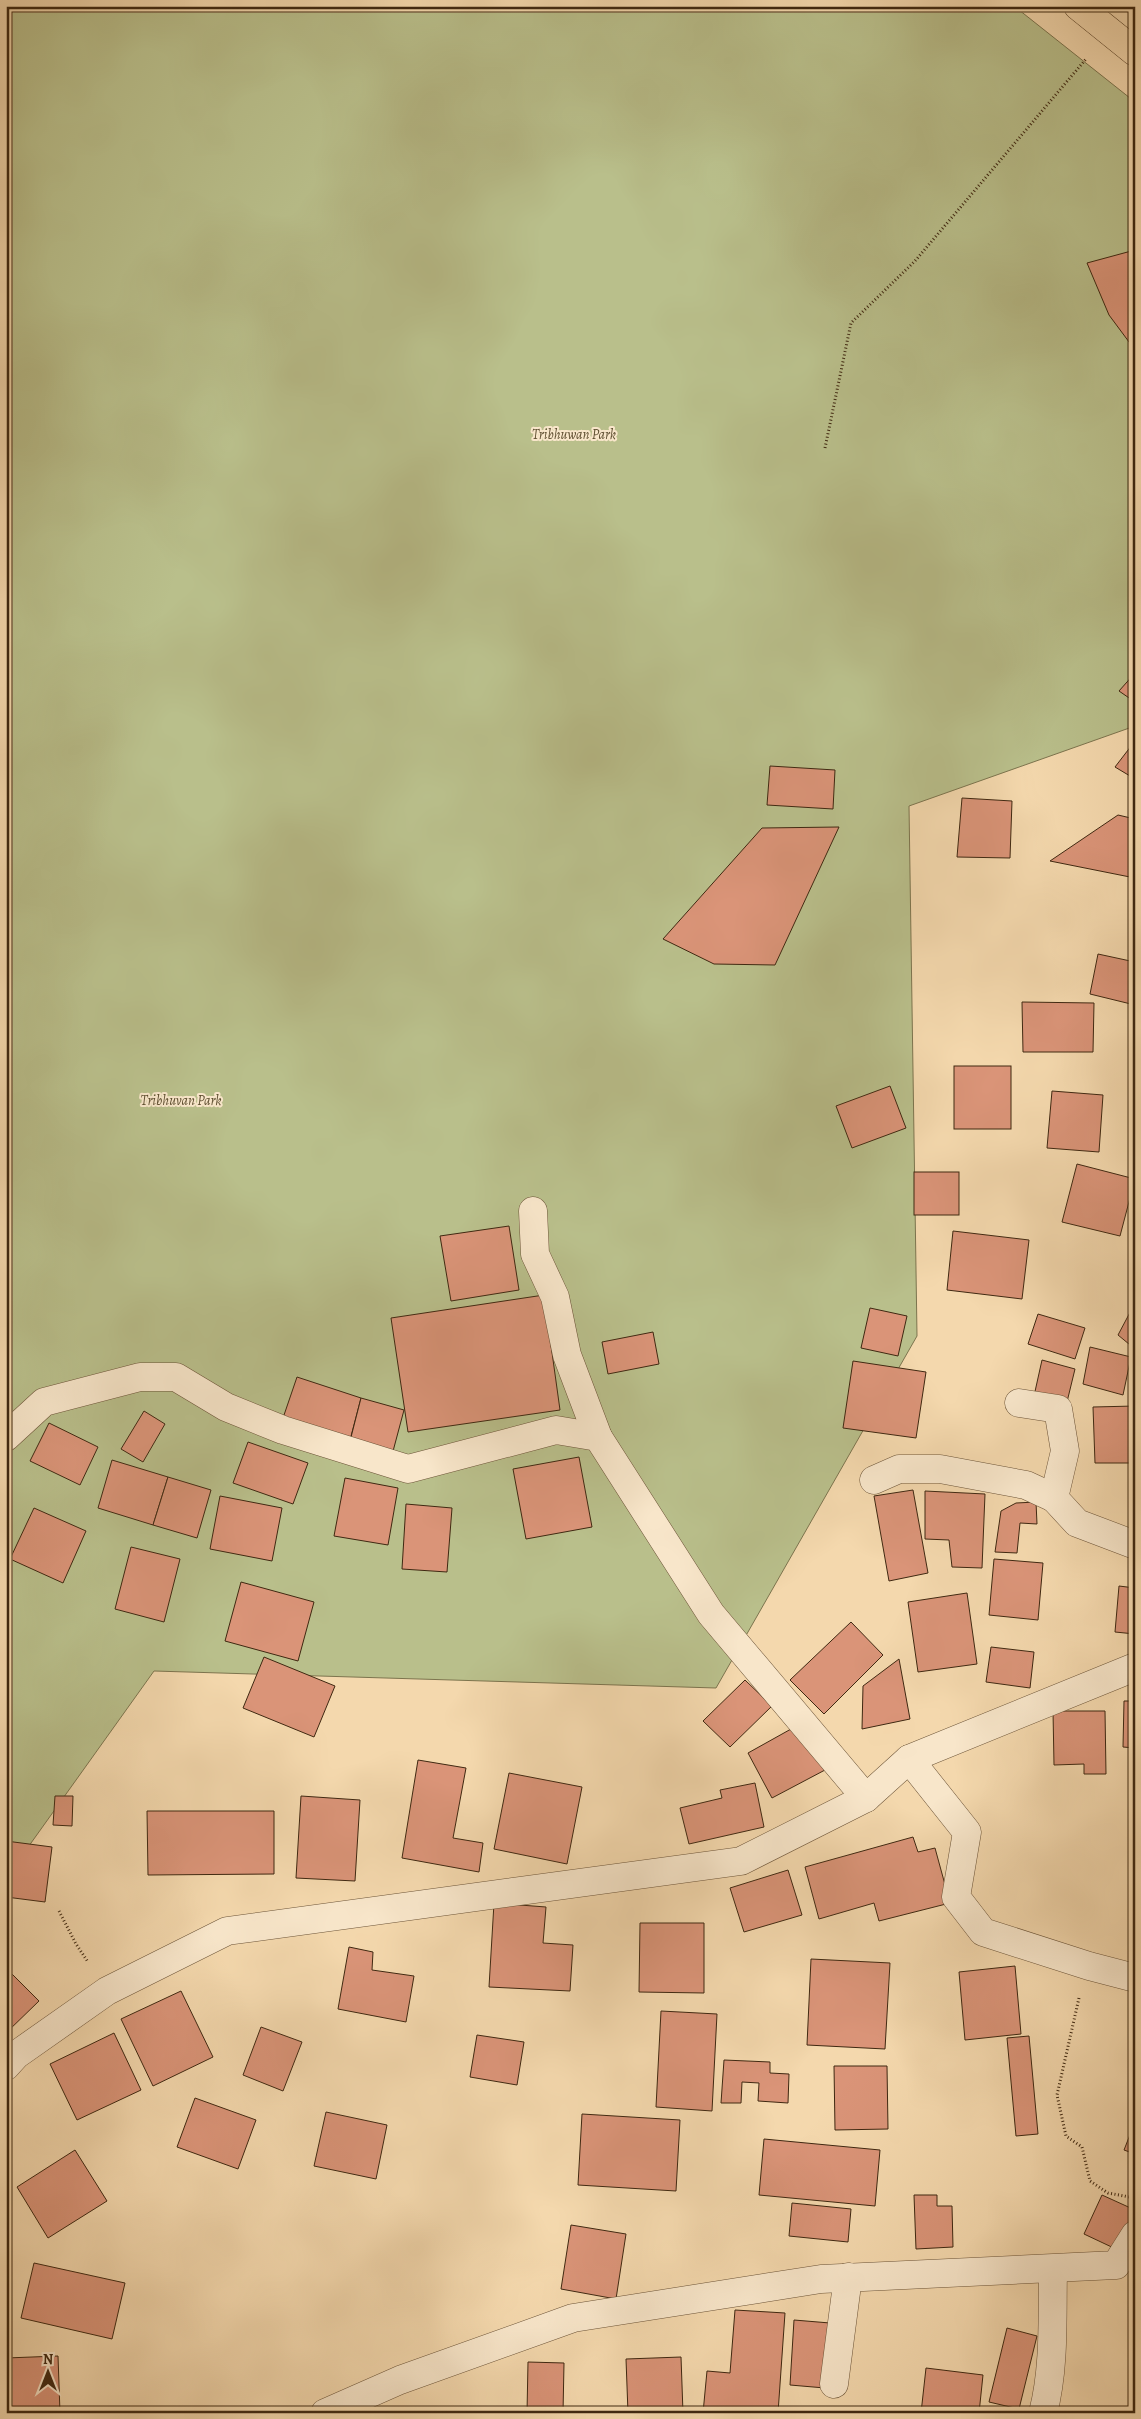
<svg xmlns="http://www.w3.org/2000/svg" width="1141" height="2419" font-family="Alegreya,serif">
<rect width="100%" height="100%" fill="#f4d8ad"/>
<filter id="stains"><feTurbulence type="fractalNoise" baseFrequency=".004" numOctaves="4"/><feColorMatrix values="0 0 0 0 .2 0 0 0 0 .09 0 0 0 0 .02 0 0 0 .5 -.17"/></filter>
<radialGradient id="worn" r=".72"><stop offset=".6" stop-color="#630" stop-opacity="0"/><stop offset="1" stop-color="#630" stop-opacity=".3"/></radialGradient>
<!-- green -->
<polygon fill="#b9bf8b" stroke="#7c744e" points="6,6 1014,6 1135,102 1135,726 909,806 917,1336 716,1688 154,1671 6,1878"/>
<!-- building -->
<g fill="#da9478" stroke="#3f2811">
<polygon points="1135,250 1135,350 1109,315 1087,263"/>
<polygon points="1135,673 1135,702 1119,691"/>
<polygon points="1135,741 1135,779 1115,767"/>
<polygon points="770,766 835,770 833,809 767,805"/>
<polygon points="962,798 1012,801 1010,858 957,857"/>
<polygon points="1118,815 1135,819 1135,878 1050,861"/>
<polygon points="839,827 775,965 714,964 663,939 762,828"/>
<polygon points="1098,954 1135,962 1135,1005 1090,994"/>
<polygon points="1022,1002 1094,1003 1093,1052 1023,1052"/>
<rect x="954" y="1066" width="57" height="63"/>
<polygon points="890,1086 906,1128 852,1148 836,1106"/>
<polygon points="1052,1091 1103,1095 1099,1152 1047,1148"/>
<polygon points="1077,1164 1135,1179 1120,1236 1062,1222"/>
<rect x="914" y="1172" width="45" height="43"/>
<polygon points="509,1226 519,1290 451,1301 440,1236"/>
<polygon points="953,1231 1029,1240 1022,1299 947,1290"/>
<polygon points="544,1295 560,1410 408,1432 391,1318"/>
<polygon points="1135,1303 1135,1349 1118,1335"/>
<polygon points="870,1308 907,1316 898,1356 861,1348"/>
<polygon points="1038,1314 1085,1328 1075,1359 1028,1344"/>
<polygon points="653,1332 659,1364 608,1374 602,1342"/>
<polygon points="1090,1347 1131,1357 1123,1395 1083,1384"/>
<polygon points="1042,1360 1075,1369 1066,1406 1034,1396"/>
<polygon points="853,1361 926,1372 916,1438 843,1428"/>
<polygon points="297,1377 361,1398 350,1440 283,1418"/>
<polygon points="361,1398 404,1410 392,1455 349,1445"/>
<polygon points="1135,1406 1135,1463 1095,1463 1093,1407"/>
<polygon points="144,1411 165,1424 143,1462 121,1449"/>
<polygon points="49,1423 98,1447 80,1485 30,1461"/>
<polygon points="248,1442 308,1463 293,1504 233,1483"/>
<polygon points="579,1457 592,1527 526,1539 513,1469"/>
<polygon points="112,1460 168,1477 153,1525 98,1508"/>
<polygon points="168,1477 211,1490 197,1538 153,1525"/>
<polygon points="345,1478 398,1488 388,1545 334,1536"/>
<polygon points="913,1490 928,1573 889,1581 874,1496"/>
<polygon points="925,1491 985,1494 982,1568 952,1567 949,1540 925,1539"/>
<polygon points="220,1496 282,1508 272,1561 210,1549"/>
<polygon points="1036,1502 1037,1524 1020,1523 1017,1553 995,1552 1001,1511 1016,1503"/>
<polygon points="406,1504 452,1508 447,1572 402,1569"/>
<polygon points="34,1508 86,1531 63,1583 10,1559"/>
<polygon points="131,1547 180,1559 164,1622 115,1609"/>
<polygon points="994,1559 1043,1563 1038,1620 989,1615"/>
<polygon points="241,1582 314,1602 298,1661 225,1641"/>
<polygon points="1119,1586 1135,1588 1135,1634 1115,1632"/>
<polygon points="967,1593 977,1664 918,1672 908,1602"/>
<polygon points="851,1622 883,1655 824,1714 790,1680"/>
<polygon points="991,1647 1034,1652 1030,1688 986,1682"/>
<polygon points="264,1657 335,1686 314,1737 243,1708"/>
<polygon points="899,1659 910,1719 862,1729 863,1686"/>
<polygon points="745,1680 772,1706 730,1747 703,1721"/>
<polygon points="1124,1701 1135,1701 1135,1748 1123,1747"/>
<polygon points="1053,1711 1105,1711 1106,1774 1084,1774 1084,1764 1054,1765"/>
<polygon points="800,1724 825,1770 772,1798 748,1753"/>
<polygon points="418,1760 466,1768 453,1838 483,1843 479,1872 402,1858"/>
<polygon points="509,1773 582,1787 567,1864 494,1849"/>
<polygon points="755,1783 764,1827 689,1844 680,1808 722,1798 720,1790"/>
<polygon points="55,1796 73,1796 72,1826 53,1825"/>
<polygon points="301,1796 360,1800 355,1881 296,1878"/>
<polygon points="147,1811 274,1811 274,1874 148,1875"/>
<polygon points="913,1837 918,1852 935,1848 950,1903 879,1921 874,1903 819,1919 805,1867"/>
<polygon points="6,1841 52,1847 45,1902 6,1897"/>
<polygon points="788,1870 802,1915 744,1932 730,1888"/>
<polygon points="494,1903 546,1907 543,1943 573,1945 570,1991 489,1987"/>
<polygon points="640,1923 704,1923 704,1993 639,1992"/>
<polygon points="349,1947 373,1952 372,1970 414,1976 406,2022 338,2009"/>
<polygon points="811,1959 890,1963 885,2049 807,2045"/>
<polygon points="1015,1966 1021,2034 965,2040 959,1972"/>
<polygon points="6,1968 39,2001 6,2033"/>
<polygon points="181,1991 213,2057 153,2086 121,2019"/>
<polygon points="661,2011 717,2014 712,2111 656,2107"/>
<polygon points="261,2027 302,2042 283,2091 243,2075"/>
<polygon points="114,2033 141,2090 77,2120 50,2064"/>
<polygon points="477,2035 524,2042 517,2085 470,2077"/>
<polygon points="1029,2036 1038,2134 1016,2136 1007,2038"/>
<polygon points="724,2060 770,2062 770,2073 789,2074 788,2103 758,2101 759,2083 742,2082 741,2103 721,2103"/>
<polygon points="834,2066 887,2066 888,2129 835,2130"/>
<polygon points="195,2098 256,2120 238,2169 177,2147"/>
<polygon points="326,2112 387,2125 376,2179 314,2166"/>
<polygon points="582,2114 680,2120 676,2191 578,2185"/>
<polygon points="1135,2122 1135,2154 1124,2150"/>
<polygon points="764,2139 880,2150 875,2206 759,2195"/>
<polygon points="75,2150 107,2201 48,2238 17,2187"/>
<polygon points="914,2195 937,2195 937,2206 952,2206 953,2247 916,2249"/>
<polygon points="1102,2195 1135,2210 1118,2250 1084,2234"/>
<polygon points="792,2203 851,2209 848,2242 789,2236"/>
<polygon points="571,2225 626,2234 616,2299 561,2289"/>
<polygon points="34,2263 125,2283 112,2339 21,2318"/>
<polygon points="735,2310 785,2313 778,2413 703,2413 707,2371 730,2373"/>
<polygon points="794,2320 830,2323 825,2388 790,2385"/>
<polygon points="1007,2328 1037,2336 1019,2409 989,2402"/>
<polygon points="58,2356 60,2413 6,2413 6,2358"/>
<polygon points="681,2357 683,2413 628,2413 626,2359"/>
<polygon points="528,2362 564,2363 563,2413 527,2413"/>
<polygon points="926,2368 983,2375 979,2413 921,2413"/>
</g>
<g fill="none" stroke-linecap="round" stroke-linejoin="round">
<!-- minor casing -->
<g stroke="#6c5438" stroke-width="29">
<g id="minor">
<polyline points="533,1211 535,1254 555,1297 567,1355 598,1437"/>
<polyline points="1019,1403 1058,1409 1065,1451 1054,1498 1077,1523 1135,1545"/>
<polyline points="6,1437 44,1402 140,1377 176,1377 226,1407 283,1430 408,1469 556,1430 598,1437 711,1614 866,1798"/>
<polyline points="874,1480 899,1469 940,1469 1026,1485 1054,1498"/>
<polyline points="909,1759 967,1832 956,1897 983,1932 1089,1966 1135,1978"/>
<polyline points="6,2066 16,2055 107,1991 227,1931 741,1861 866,1798 909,1759 1135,1667"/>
<polyline points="834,2384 848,2277"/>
<polyline points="325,2413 400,2380 573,2318 821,2279 1116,2265 1135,2235"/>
<path d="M 1043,2413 C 1055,2367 1052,2316 1053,2269"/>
</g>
</g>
<!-- highway casing -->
<g stroke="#3f2811" stroke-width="29">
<polyline id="highway" points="1078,6 1135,52"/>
</g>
<!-- path -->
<g stroke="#3f2811" stroke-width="3" stroke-dasharray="1 2.5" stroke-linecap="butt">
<polyline points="825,448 851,323 915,261 1086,59"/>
<polyline points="59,1911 76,1944 88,1962"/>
<polyline points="1079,1998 1057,2095 1066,2136 1082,2147 1090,2181 1108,2193 1135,2198"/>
</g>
<!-- minor -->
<use href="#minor" stroke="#f8e6ca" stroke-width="28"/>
<!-- highway -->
<use href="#highway" stroke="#f4d8ad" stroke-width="28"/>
</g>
<g text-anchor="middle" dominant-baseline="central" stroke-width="4" stroke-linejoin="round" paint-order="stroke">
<!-- park labels -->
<g font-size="14" font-style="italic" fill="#5e4e30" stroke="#f8e6ca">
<text x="574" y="434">Tribhuwan Park</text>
<text x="181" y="1100">Tribhuvan Park</text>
</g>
</g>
<!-- margin -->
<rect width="1141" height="2419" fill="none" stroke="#f4d8ad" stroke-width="25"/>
<rect x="8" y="8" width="1126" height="2404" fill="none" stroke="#3f2811" stroke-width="2.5"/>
<rect x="12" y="12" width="1116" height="2394" fill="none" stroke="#3f2811"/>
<!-- north arrow -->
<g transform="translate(48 2372)" stroke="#f8e6ca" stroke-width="4" paint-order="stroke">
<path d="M0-4L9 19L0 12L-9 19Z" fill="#3f2811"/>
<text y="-8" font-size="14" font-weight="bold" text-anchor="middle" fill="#3f2811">N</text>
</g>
<rect width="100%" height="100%" filter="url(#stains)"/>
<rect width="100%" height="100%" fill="url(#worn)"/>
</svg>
